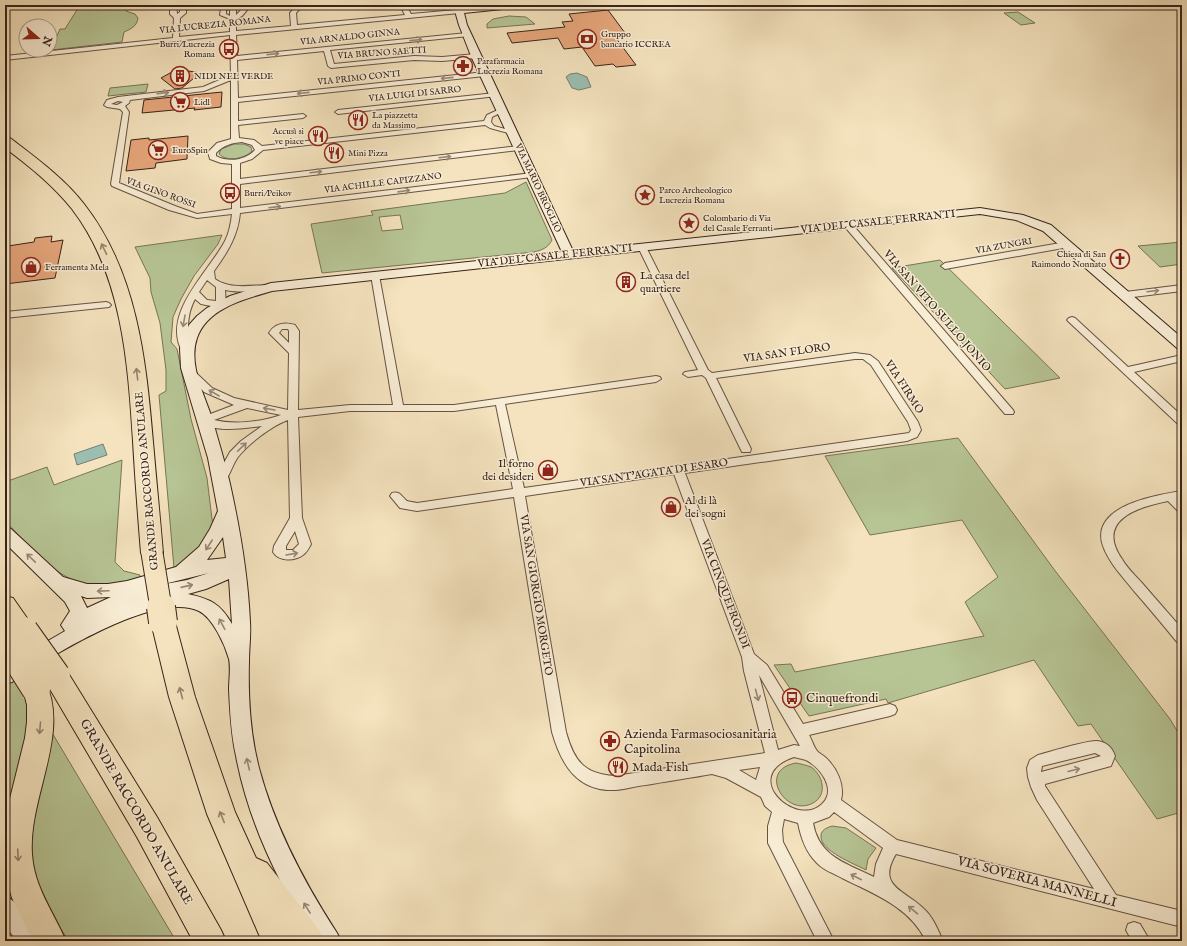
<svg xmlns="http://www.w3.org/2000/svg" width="1187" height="946" font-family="'IM FELL English',serif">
<rect width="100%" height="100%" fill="#f4e3be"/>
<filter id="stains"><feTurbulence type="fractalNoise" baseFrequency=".005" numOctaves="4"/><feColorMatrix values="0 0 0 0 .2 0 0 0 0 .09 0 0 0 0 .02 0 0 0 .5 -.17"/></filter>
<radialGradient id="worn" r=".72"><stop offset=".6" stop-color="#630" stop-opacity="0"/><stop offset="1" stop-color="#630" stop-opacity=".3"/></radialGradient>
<!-- green -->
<g fill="#b7c595" stroke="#787458" fill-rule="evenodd">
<path d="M 80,5 L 127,5 L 126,11 L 135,14 L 138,18 C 137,26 131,29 124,32 L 122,42 L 51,50 L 60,29 L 65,29 Z"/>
<polygon points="1018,12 1035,23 1021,25 1004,13"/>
<polygon points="509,16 526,17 535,24 487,28 487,24 493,19"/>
<polygon points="148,84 146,92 108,96 110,88"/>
<path d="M 234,144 L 244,144 L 251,147 L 252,151 C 244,159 227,162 219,154 L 221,149 Z"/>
<path d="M 526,182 L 552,240 C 548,248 542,250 534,252 L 322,273 L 311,224 L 373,215 L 371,211 L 505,193 ZM 400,215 L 403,229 L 382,231 L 379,217 Z"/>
<polygon points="222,235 218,244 194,276 181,299 173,317 171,342 177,349 191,419 207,478 213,527 194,557 174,568 159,395 166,391 166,370 160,323 151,292 150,278 135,247"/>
<polygon points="1182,242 1182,264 1160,267 1138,246"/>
<polygon points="940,260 1060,378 1005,389 892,268"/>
<polygon points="958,438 1056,572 1170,719 1182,739 1182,812 1157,819 1091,724 1078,726 1034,660 888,703 886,699 809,716 774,665 791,664 795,672 984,636 965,602 998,577 962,520 870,535 825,456"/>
<path d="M 122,460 L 115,562 L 124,571 L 140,575 L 140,579 C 127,582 113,586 100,586 C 61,587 30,546 5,521 L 5,482 L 47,467 L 54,485 Z"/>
<polygon points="13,674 24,685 30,716 5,869 5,679"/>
<polygon points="51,731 176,941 69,941 44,905 37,893 28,840"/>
<path d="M 796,763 C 801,764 806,765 811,767 C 823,775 828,795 813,803 C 786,818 756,770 796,763 Z"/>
<path d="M 832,826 L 846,828 L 876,848 L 868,859 L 866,870 C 855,864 820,851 821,836 C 821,830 826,828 832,826 Z"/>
</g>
<!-- water -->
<g fill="#9cbeb1" stroke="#748075">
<polygon points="577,73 587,77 591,87 579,90 572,88 566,77 570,74"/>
<polygon points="103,444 107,455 77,465 74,454"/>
</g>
<!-- building -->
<g fill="#e7a77c" stroke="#38231a">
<polygon points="608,10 625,33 613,34 636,65 616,67 613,64 595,66 582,47 564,49 558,38 512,43 507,33 565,27 562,22 573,21 569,14"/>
<polygon points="183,70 200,73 182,88 175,89 161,78 172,72"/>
<polygon points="222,92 221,107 194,110 195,108 142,113 144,100"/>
<polygon points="188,136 187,159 156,163 155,168 126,171 131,140 149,138 149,140"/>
<polygon points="52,236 51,242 63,240 55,278 5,284 5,257 8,246 34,242 35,238"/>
</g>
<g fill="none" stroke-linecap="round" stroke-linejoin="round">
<!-- street casing -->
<g stroke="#675343" stroke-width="2">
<g id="street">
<path d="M 170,5 L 176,5 L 177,14 L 180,12 L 180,5 L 186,5 L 186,13 L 180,18 L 179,37 L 230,32 L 230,19 L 220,15 L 221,8 L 228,5 L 243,5 L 247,10 L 242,16 L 236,19 L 236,31 L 291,26 L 290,13 L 297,5 L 303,5 L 296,13 L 297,25 L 405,15 L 400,5 L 406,5 L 411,14 L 456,10 L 455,5 L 461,5 L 462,11 L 459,13 L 236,35 L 237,56 L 467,33 L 469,34 L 469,36 L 330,50 L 334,64 L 414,56 L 442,57 L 476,54 L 479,56 L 476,58 L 442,61 L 414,60 L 331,68 L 328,66 L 324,51 L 237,60 L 238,98 L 485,72 L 488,74 L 485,76 L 238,102 L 238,121 L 303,114 L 306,116 L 303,118 L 238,125 L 239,138 L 254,140 L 262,146 L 484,121 L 487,115 L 502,108 L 505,110 L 504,111 L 492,117 L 491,122 L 494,126 L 516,132 L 512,134 L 490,128 L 485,125 L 263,150 L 252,159 L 240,163 L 240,179 L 519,146 L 523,148 L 519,150 L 240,184 L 240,208 L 532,173 L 536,175 L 532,177 L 240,213 C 238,236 227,253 214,271 L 215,279 C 234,293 267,281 273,287 C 266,294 235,292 225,290 L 226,305 L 221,308 L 201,304 L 195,299 C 186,316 187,332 191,351 L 189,353 L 183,353 C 160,314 209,272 225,241 C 229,233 231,223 232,214 L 197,218 L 169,210 L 112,186 L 111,184 L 123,112 L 120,109 L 107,107 L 104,105 L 107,100 L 118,97 L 203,87 L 231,75 L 230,35 L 5,60 L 5,56 L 173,38 L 174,18 L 170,14 ZM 236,6 L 241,10 L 236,15 ZM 230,8 L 230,16 L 226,14 L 226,10 ZM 231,80 L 231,139 L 217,143 L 208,152 L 210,159 L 221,163 L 232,164 L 232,209 L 197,214 L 175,206 L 119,183 L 129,112 L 125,106 L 129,103 L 130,100 L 204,91 ZM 118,101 L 123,102 L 117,105 L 111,104 ZM 242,142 L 252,145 L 255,150 C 246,160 229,163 216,156 L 216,153 C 224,145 231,143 242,142 ZM 207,280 L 216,287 L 216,301 L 207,300 L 199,292 Z"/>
<polygon points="495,93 497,94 497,96 338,114 335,112 338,110"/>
<polygon points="845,223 851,223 1013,410 1014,412 1013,414 1005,414 845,227"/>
<polygon points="1066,242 1070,245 1069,247 945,269 941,266 945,263"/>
<path d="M 642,244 L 646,247 L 708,370 L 712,373 L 855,353 L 870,355 L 878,361 L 918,422 L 921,430 L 917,437 L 907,441 L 685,473 L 754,654 L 767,665 L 803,724 L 890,704 L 895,706 L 897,710 L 895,714 L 890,716 L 809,735 C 812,740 814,748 818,752 C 820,754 823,755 825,757 C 837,768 845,785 841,800 L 897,840 L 1094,889 L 1037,800 L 1031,787 L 1028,777 L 1027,768 L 1030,760 L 1038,755 C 1049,752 1088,740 1097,741 C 1106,742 1112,747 1115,756 L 1111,766 L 1045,784 L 1045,786 L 1116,895 L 1182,911 L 1182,927 L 896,854 C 876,887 905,890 924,909 C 933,917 938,930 943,941 L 926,941 C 910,907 874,894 842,878 C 833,873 823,870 816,862 C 806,852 801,838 798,823 L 784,819 L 782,830 L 783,842 L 834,941 L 817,941 L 768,843 L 768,826 L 772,812 L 765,806 L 761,797 L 726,778 L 712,774 C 690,778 668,781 646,785 C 636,786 626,789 616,790 C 577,792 561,764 552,732 L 514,497 L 417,511 L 400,508 L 390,496 L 392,493 C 400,491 401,496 407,501 C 409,502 414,502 417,503 L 513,489 L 496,405 L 454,411 L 350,411 L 298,417 L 302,518 L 311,544 C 309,548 307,552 303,555 C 295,561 279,562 273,552 L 274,546 L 290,518 L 288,420 C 273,425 248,444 238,457 C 233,464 230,474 225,482 L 217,482 L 215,479 L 230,452 L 241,441 L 262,426 C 247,428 209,434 199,420 L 200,418 L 234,405 L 204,392 L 185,372 L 190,369 L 193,370 L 212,388 L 234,398 L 288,410 L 289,353 L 269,333 C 275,323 285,322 295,325 L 299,331 L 298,410 L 350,405 L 393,405 L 371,275 L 375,272 L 379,275 L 403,405 L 454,405 L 656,376 L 660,377 L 661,379 L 656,382 L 505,404 L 524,488 L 909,433 L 911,430 L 908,422 L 871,365 L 863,359 L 855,359 L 716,378 L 751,449 L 750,452 L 742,452 L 706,378 L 702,375 L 688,377 L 683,374 L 685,372 L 698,370 L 638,247 ZM 282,329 L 288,329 L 289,331 L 289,343 L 279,333 ZM 247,408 L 281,415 C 262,422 234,425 214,420 ZM 674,474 L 742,657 L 744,671 L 765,753 L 615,776 C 584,774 574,761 566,732 L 525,496 ZM 295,531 L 299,544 L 293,550 L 286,550 L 286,546 ZM 759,675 L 800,746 L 794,745 L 778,750 ZM 1095,753 L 1101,756 L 1041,772 L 1042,766 ZM 794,757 C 798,758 802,759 806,760 C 821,768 837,790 822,804 C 796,829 738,776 794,757 ZM 760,767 L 756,780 L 739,770 ZM 834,812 L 883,848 L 876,864 L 874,877 C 846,863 819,857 813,823 L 829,817 Z"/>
<polygon points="1182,285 1182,291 1125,298 1121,295 1125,292"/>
<polygon points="106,302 109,303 111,305 109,307 5,318 5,312"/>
<polygon points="1072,317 1075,318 1128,367 1182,355 1182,361 1134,372 1182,416 1182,425 1178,424 1069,322 1067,320 1069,318"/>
<path d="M 1182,491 L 1182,499 L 1180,499 L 1182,501 L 1182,512 L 1178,511 L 1168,501 C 1138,507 1095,520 1122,559 C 1127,568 1135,575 1142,583 C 1155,598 1169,614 1182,629 L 1182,643 L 1177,642 C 1163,625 1149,608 1134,591 C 1123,577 1109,563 1103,546 C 1089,506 1156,495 1182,491 Z"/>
<polygon points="1134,922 1140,924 1150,941 1132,941 1126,930 1128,924"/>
</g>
</g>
<!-- secondary casing -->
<g stroke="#38231a" stroke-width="2">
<g id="secondary">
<path d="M 496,5 L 526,5 L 522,7 L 464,13 L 467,25 L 573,251 L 980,208 L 1023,215 L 1051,225 L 1182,338 L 1182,349 L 1177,348 L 1043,231 L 1016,220 L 980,214 L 272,291 C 245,299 207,308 197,338 C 188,364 204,394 212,418 C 218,440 225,462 230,484 C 240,529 248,576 250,622 C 251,635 249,648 249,661 C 248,697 250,733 259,768 C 275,828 304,882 337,933 L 341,941 L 315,941 C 279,885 248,821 236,756 C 231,734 230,712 229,689 C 229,680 231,668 229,659 C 225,645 213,618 199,611 C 156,590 49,657 12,682 L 5,684 L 5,666 L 65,631 L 61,625 L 70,611 L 65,602 L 5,543 L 5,527 L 11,529 L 63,577 L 87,584 L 108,584 L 127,581 L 176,567 L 199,547 L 210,529 L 218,511 L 208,458 L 181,368 L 180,349 L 182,340 L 189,325 L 197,316 L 207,308 L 230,296 L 271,283 L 562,252 L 471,56 L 459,25 L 455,11 L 459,9 ZM 223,537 L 226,558 L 207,560 ZM 209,573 L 187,580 L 160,585 ZM 229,579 L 232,624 C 220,603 210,599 188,594 L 206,589 ZM 81,596 L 87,598 L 111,597 L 87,608 Z"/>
<path d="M 5,896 C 19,902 38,927 44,941 L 17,941 L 5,926 Z"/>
</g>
</g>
<!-- highway casing -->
<g stroke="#38231a" stroke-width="2">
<g id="highway">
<path d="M 5,137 L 10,138 C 36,158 64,178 84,204 C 137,272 146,359 153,442 C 156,479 160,516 163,553 L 160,559 L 152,562 L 144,559 L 141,553 C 138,516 135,478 133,441 C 128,362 122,274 72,209 C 53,185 29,166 5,148 Z"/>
<path d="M 5,596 L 13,598 L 36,631 L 33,638 C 19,642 11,638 6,624 C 2,617 5,604 5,596 Z"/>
<polygon points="163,612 172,615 175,622 195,697 235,812 256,858 267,863 319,930 324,941 262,941 260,937 207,814 169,697 151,622 154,615"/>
<polygon points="56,665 65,668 157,817 221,930 226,941 193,941 137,837 47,684 43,676 47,668"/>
<path d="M 36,678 L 45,681 C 71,734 28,797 32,854 C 34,887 53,911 66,941 L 33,941 L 12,898 L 5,873 L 5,819 L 25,738 L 27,722 L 27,705 L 23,689 L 27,681 Z"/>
</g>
</g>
<!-- street -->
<use href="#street" fill="#f8edd5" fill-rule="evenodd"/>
<!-- secondary -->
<use href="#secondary" fill="#f8edd5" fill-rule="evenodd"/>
<!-- highway -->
<use href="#highway" fill="#f4e3be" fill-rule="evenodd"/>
<!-- highway-bridge-far1 casing -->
<g stroke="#38231a" stroke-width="23" stroke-linecap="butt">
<polyline id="highway-bridge-far1" points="152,553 161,608"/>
</g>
<!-- highway-bridge casing -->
<g stroke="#38231a" stroke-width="30" stroke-linecap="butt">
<g id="highway-bridge">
<polyline points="161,607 163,622"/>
<polyline points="24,631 56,676"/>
<polyline points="5,640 36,689"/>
</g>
</g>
<!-- highway-bridge-far1 -->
<use href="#highway-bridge-far1" stroke="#f4e3be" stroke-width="21"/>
<!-- highway-bridge -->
<use href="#highway-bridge" stroke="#f4e3be" stroke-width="28"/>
</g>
<!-- one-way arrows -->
<defs><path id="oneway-shaft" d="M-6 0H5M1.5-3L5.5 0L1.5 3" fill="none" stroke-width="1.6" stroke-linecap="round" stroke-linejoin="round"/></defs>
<g stroke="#988878">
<use href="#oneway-shaft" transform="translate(416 40) rotate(-6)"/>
<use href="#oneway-shaft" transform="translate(273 54) rotate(-6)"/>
<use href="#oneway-shaft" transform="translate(447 78) rotate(174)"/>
<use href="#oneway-shaft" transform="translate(163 93) rotate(-6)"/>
<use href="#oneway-shaft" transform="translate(303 93) rotate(174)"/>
<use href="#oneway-shaft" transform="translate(445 157) rotate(-7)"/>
<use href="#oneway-shaft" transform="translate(316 172) rotate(-7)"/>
<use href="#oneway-shaft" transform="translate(404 191) rotate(-8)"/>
<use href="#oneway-shaft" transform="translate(275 207) rotate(-7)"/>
<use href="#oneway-shaft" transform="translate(1153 291) rotate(-7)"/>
<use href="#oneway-shaft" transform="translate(184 321) rotate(100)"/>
<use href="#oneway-shaft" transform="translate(214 393) rotate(-150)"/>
<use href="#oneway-shaft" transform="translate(269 409) rotate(-170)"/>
<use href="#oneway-shaft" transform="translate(242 447) rotate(-44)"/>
<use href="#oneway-shaft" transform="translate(209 545) rotate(123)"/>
<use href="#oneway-shaft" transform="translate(292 554) rotate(-10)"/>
<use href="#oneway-shaft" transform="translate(31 558) rotate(-136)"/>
<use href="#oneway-shaft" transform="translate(187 586) rotate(-13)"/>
<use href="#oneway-shaft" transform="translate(103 591) rotate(178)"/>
<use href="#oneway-shaft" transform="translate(222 624) rotate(-118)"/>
<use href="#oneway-shaft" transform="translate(757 695) rotate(75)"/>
<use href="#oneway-shaft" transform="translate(248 764) rotate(-103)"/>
<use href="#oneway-shaft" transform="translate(1074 770) rotate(-14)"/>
<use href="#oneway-shaft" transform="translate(856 877) rotate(-153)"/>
<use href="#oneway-shaft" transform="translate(307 908) rotate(-122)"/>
<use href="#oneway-shaft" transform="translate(913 910) rotate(-140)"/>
</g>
<g stroke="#96836c">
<use href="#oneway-shaft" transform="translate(104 249) rotate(-116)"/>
<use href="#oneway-shaft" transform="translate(137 374) rotate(-97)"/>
<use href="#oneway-shaft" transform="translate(181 693) rotate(-105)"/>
<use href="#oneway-shaft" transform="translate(40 728) rotate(95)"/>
<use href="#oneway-shaft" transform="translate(222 817) rotate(-112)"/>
<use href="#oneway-shaft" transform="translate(18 855) rotate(87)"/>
</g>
<!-- icons -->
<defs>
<g id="bank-ring" transform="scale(1)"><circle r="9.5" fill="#f8edd5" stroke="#8f2418" stroke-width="1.5"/><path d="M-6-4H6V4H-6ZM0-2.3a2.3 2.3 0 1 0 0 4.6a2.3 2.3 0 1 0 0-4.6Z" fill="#8f2418"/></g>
<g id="bus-ring" transform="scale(1)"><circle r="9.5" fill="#f8edd5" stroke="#8f2418" stroke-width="1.5"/><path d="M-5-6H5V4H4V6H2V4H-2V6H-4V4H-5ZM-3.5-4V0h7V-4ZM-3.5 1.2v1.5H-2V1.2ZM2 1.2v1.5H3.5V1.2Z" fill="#8f2418"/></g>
<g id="pharmacy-ring" transform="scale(1)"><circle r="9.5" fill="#f8edd5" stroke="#8f2418" stroke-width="1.5"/><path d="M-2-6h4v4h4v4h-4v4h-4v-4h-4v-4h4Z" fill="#8f2418"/></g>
<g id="building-ring" transform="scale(1)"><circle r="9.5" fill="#f8edd5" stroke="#8f2418" stroke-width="1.5"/><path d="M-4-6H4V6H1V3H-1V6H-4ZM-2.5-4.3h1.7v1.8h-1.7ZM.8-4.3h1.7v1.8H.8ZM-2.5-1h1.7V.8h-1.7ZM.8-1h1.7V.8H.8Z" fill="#8f2418"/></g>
<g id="supermarket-ring" transform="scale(1)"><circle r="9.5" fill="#f8edd5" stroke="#8f2418" stroke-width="1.5"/><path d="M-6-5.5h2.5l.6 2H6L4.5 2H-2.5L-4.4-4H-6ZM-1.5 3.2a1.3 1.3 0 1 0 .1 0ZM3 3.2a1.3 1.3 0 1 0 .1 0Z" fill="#8f2418"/></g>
<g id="restaurant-ring" transform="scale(1)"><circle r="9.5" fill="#f8edd5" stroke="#8f2418" stroke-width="1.5"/><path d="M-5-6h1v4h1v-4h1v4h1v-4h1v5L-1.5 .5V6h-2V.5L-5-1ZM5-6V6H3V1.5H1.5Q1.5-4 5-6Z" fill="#8f2418"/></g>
<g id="sight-ring" transform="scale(1)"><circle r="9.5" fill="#f8edd5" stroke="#8f2418" stroke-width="1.5"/><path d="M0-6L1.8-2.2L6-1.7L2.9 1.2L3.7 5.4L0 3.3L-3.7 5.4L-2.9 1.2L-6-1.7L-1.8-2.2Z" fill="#8f2418"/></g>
<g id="church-ring" transform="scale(1)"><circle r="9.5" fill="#f8edd5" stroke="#8f2418" stroke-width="1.5"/><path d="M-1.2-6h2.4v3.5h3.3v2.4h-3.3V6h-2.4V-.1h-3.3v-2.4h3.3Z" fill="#8f2418"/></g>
<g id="shop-ring" transform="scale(1)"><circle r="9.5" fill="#f8edd5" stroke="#8f2418" stroke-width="1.5"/><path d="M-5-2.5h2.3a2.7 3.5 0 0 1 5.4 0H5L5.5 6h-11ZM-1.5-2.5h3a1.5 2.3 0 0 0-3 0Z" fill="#8f2418"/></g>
</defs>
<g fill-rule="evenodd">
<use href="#bank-ring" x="587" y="39"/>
<use href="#bus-ring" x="229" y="49"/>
<use href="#pharmacy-ring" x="463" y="66"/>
<use href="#building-ring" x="180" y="76"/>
<use href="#supermarket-ring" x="180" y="102"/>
<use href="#restaurant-ring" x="358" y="120"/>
<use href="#restaurant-ring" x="318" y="136"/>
<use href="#supermarket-ring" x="158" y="150"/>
<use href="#restaurant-ring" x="334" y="153"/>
<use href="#bus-ring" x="230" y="193"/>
<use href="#sight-ring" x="645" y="195"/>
<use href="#sight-ring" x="689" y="223"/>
<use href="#church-ring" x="1120" y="259"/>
<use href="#shop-ring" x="31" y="267"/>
<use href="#building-ring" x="626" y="282"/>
<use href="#shop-ring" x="548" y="470"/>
<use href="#shop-ring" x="671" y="507"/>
<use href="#bus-ring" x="792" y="698"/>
<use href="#pharmacy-ring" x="610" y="741"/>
<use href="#restaurant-ring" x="618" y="767"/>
</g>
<g text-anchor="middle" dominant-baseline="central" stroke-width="3" stroke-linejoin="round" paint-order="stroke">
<!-- far-street labels -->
<g font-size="9" fill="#38231a" stroke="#f8edd5">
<text transform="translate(215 25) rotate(-6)">VIA LUCREZIA ROMANA</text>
<text transform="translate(350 37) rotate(-6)">VIA ARNALDO GINNA</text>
<text transform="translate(382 53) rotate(-4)">VIA BRUNO SAETTI</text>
<text transform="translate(359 78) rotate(-6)">VIA PRIMO CONTI</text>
<text transform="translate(415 94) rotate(-6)">VIA LUIGI DI SARRO</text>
<text transform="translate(383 183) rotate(-7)">VIA ACHILLE CAPIZZANO</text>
<text transform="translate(538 188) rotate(65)">VIA MARIO BROGLIO</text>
<text transform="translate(161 193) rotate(20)">VIA GINO ROSSI</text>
<text transform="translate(1004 246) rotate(-10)">VIA ZUNGRI</text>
</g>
<!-- far-poi labels -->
<g font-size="9" fill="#38231a" stroke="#f8edd5" text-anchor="start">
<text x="601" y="34">Gruppo<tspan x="601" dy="10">bancario ICCREA</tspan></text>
<text x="215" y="44" text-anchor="end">Burri/Lucrezia<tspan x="215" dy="10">Romana</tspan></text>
<text x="477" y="61">Parafarmacia<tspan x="477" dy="10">Lucrezia Romana</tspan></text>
<text x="194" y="76">NIDI NEL VERDE</text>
<text x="194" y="102">Lidl</text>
<text x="372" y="115">La piazzetta<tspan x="372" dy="10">da Massimo</tspan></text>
<text x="304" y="131" text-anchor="end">Accusì si<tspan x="304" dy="10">ve piace</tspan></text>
<text x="172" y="150">EuroSpin</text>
<text x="348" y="153">Mini Pizza</text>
<text x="659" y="190">Parco Archeologico<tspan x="659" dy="10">Lucrezia Romana</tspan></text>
<text x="244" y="193">Burri/Peikov</text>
<text x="703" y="218">Colombario di Via<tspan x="703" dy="10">del Casale Ferranti</tspan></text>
<text x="1106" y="254" text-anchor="end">Chiesa di San<tspan x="1106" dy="10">Raimondo Nonnato</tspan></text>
<text x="45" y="267">Ferramenta Mela</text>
</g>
<!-- street labels -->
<g font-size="11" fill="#38231a" stroke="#f8edd5">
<text transform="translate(878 222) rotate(-6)">VIA DEL CASALE FERRANTI</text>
<text transform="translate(555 256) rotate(-6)">VIA DEL CASALE FERRANTI</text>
<text transform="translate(937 311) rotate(49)">VIA SAN VITO SULLO JONIO</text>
<text transform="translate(787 353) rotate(-8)">VIA SAN FLORO</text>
<text transform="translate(904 387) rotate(57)">VIA FIRMO</text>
<text transform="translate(654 473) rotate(-8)">VIA SANT'AGATA DI ESARO</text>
<text transform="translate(147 481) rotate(-95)">GRANDE RACCORDO ANULARE</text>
<text transform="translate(725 594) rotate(69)">VIA CINQUEFRONDI</text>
<text transform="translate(536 595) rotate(81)">VIA SAN GIORGIO MORGETO</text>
</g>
<!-- poi labels -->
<g font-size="11" fill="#38231a" stroke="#f8edd5" text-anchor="start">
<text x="640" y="276">La casa del<tspan x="640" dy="13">quartiere</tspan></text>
<text x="534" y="464" text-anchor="end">Il forno<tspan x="534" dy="13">dei desideri</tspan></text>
<text x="685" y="501">Al di là<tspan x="685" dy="13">dei sogni</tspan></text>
</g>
<!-- near-poi labels -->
<g font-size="13" fill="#38231a" stroke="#f8edd5" text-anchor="start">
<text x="806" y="698">Cinquefrondi</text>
<text x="624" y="734">Azienda Farmasociosanitaria<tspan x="624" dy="15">Capitolina</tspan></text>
<text x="632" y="767">Mada Fish</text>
</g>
<!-- near-street labels -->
<g font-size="13" fill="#38231a" stroke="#f8edd5">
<text transform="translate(136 812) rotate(60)">GRANDE RACCORDO ANULARE</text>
<text transform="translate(1037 882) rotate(15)">VIA SOVERIA MANNELLI</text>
</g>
</g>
<!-- margin -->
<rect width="1187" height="946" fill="none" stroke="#f4e3be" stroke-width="20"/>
<rect x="6" y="6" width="1175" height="934" fill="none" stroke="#38231a" stroke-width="2"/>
<rect x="10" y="10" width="1167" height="926" fill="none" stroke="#38231a"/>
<!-- north arrow -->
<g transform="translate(38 38) rotate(110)"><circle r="19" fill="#f8edd5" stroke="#ab9c8a"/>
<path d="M0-3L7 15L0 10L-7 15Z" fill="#8f2418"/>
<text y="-6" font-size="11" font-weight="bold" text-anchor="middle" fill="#38231a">N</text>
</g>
<rect width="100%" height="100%" filter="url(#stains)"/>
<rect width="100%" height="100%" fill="url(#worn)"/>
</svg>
